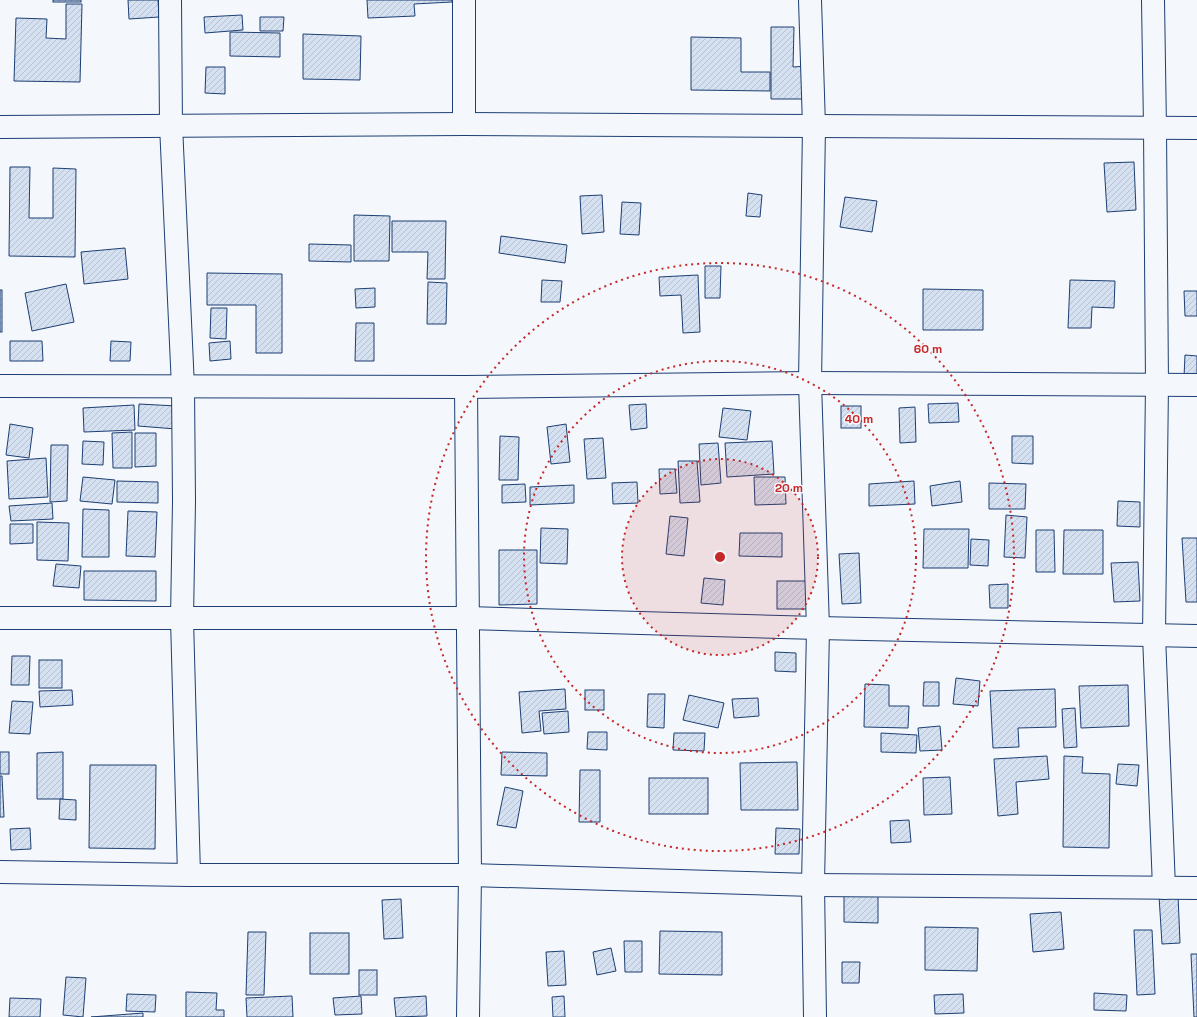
<svg xmlns="http://www.w3.org/2000/svg" width="1197" height="1017" font-family="'Space Grotesk',sans-serif">
<defs>
<pattern id="building-hatch" width="6" height="6" patternUnits="userSpaceOnUse"><rect width="6" height="6" fill="#d5e0f0"/><path d="M-1 1l2-2M0 6l6-6M5 7l2-2" fill="none" stroke="#b6c1d1"/></pattern>
</defs>
<rect width="100%" height="100%" fill="#f4f7fb"/>
<!-- building -->
<g fill="url(#building-hatch)" stroke="#1d3f73">
<rect x="53" y="0" width="28" height="2"/>
<polygon points="128,0 158,0 159,17 129,19"/>
<polygon points="367,0 452,0 452,2 414,4 415,16 368,18"/>
<polygon points="66,4 82,4 80,82 14,81 16,18 47,19 46,38 66,39"/>
<polygon points="242,15 243,30 205,33 204,17"/>
<polygon points="260,17 284,17 283,31 260,31"/>
<polygon points="771,27 794,27 793,67 808,66 807,99 771,99"/>
<polygon points="230,32 280,33 280,57 230,56"/>
<polygon points="303,34 361,36 360,80 303,79"/>
<polygon points="691,37 741,38 741,72 770,72 770,91 691,90"/>
<polygon points="206,67 225,67 225,94 205,93"/>
<polygon points="1134,162 1136,210 1107,212 1104,163"/>
<polygon points="10,167 30,167 29,218 53,218 53,168 76,169 75,257 9,256"/>
<polygon points="748,193 762,195 760,217 746,216"/>
<polygon points="602,195 604,232 582,234 580,196"/>
<polygon points="845,197 877,201 872,232 840,227"/>
<polygon points="622,202 641,203 639,235 620,234"/>
<polygon points="354,215 390,216 389,261 354,261"/>
<polygon points="392,221 446,221 445,279 427,279 428,252 392,252"/>
<polygon points="501,236 567,245 565,263 499,253"/>
<polygon points="309,244 351,245 351,262 309,261"/>
<polygon points="125,248 128,279 84,284 81,252"/>
<polygon points="705,266 721,266 720,298 705,298"/>
<polygon points="207,273 282,274 282,353 256,353 256,305 207,305"/>
<polygon points="698,275 700,332 683,333 681,295 660,296 659,277"/>
<polygon points="542,280 562,281 560,302 541,302"/>
<polygon points="1070,280 1115,281 1114,308 1092,307 1091,328 1068,328"/>
<polygon points="428,282 447,283 446,324 427,324"/>
<polygon points="66,284 74,322 32,331 25,293"/>
<polygon points="375,288 375,307 356,308 355,289"/>
<polygon points="923,289 983,290 983,330 923,330"/>
<rect x="0" y="290" width="2" height="42"/>
<polygon points="1184,291 1197,291 1197,316 1185,316"/>
<polygon points="211,308 227,308 226,339 210,338"/>
<polygon points="356,323 374,323 374,361 355,361"/>
<polygon points="10,341 42,341 43,361 10,361"/>
<polygon points="111,341 131,342 130,361 110,361"/>
<polygon points="230,341 231,359 210,361 209,343"/>
<polygon points="1185,355 1197,356 1197,377 1184,377"/>
<polygon points="958,403 959,422 929,423 928,404"/>
<polygon points="139,404 177,406 176,429 138,426"/>
<polygon points="646,404 647,428 631,430 629,405"/>
<polygon points="134,405 135,430 84,432 83,408"/>
<rect x="841" y="406" width="20" height="22"/>
<polygon points="915,407 916,442 900,443 899,408"/>
<polygon points="723,408 751,411 747,440 719,437"/>
<polygon points="10,424 33,428 29,458 6,455"/>
<polygon points="566,424 570,462 551,464 547,427"/>
<polygon points="132,432 132,468 113,468 112,433"/>
<polygon points="135,433 156,433 156,466 135,467"/>
<polygon points="500,436 519,437 518,480 499,480"/>
<polygon points="1012,436 1033,436 1033,464 1012,463"/>
<polygon points="603,438 606,478 587,479 584,439"/>
<polygon points="83,441 104,442 103,465 82,464"/>
<polygon points="772,441 774,474 727,477 725,443"/>
<polygon points="718,443 721,483 701,485 699,444"/>
<polygon points="51,445 68,445 67,501 50,502"/>
<polygon points="46,458 48,497 9,499 7,461"/>
<polygon points="678,461 697,461 700,502 680,503"/>
<polygon points="659,469 675,469 677,493 660,494"/>
<polygon points="83,477 115,480 112,504 80,501"/>
<polygon points="754,477 785,477 786,504 755,505"/>
<polygon points="117,481 158,482 158,503 117,502"/>
<polygon points="914,481 915,504 869,506 869,484"/>
<polygon points="960,481 962,502 932,506 930,486"/>
<polygon points="637,482 638,503 613,504 612,483"/>
<polygon points="989,483 1026,484 1025,509 989,509"/>
<polygon points="525,484 526,502 502,503 502,485"/>
<polygon points="574,485 574,503 530,505 530,487"/>
<polygon points="1118,501 1140,502 1140,527 1117,526"/>
<polygon points="52,503 53,519 11,521 9,506"/>
<polygon points="83,509 109,510 109,557 82,557"/>
<polygon points="128,511 157,512 155,557 126,556"/>
<polygon points="1006,515 1027,517 1025,558 1004,557"/>
<polygon points="670,516 688,518 684,556 666,554"/>
<polygon points="37,522 69,523 68,561 37,560"/>
<polygon points="10,524 33,524 33,543 10,544"/>
<polygon points="541,528 568,529 567,564 540,563"/>
<polygon points="924,529 969,529 968,568 923,568"/>
<polygon points="1036,530 1054,530 1055,572 1036,572"/>
<polygon points="1064,530 1103,530 1103,574 1063,574"/>
<polygon points="740,533 782,533 782,557 739,556"/>
<polygon points="1182,538 1197,538 1197,602 1186,602"/>
<polygon points="971,539 989,540 988,566 970,565"/>
<polygon points="499,550 537,550 537,604 499,605"/>
<polygon points="859,553 861,603 842,604 839,554"/>
<polygon points="1138,562 1140,601 1114,602 1111,563"/>
<polygon points="56,564 81,566 79,588 53,586"/>
<polygon points="84,571 156,571 156,601 84,600"/>
<polygon points="704,578 725,580 723,605 701,603"/>
<rect x="777" y="581" width="34" height="28"/>
<polygon points="1008,584 1008,608 990,608 989,585"/>
<polygon points="775,652 796,653 796,672 775,671"/>
<polygon points="12,656 30,656 29,685 11,685"/>
<rect x="39" y="660" width="23" height="28"/>
<polygon points="956,678 980,681 978,706 953,704"/>
<polygon points="924,682 939,682 939,706 923,706"/>
<polygon points="865,684 889,685 889,706 909,706 908,728 864,727"/>
<polygon points="1128,685 1129,726 1081,728 1079,686"/>
<polygon points="565,689 566,709 539,711 541,731 522,733 519,692"/>
<polygon points="1055,689 1056,727 1018,728 1019,747 993,748 990,691"/>
<polygon points="72,690 73,705 40,707 39,691"/>
<rect x="585" y="690" width="19" height="20"/>
<polygon points="648,694 665,694 664,728 647,727"/>
<polygon points="689,695 724,703 718,728 683,720"/>
<polygon points="758,698 759,716 734,718 732,699"/>
<polygon points="12,701 33,702 30,734 9,733"/>
<polygon points="1075,708 1077,747 1064,748 1062,709"/>
<polygon points="568,711 569,732 544,734 542,713"/>
<polygon points="940,726 942,750 920,751 918,728"/>
<polygon points="588,732 607,732 607,750 587,749"/>
<polygon points="674,733 705,733 704,751 673,750"/>
<polygon points="881,733 917,735 916,753 881,752"/>
<rect x="0" y="752" width="9" height="22"/>
<polygon points="63,752 63,799 37,799 37,753"/>
<polygon points="502,752 547,753 547,776 501,775"/>
<polygon points="1047,756 1049,779 1016,782 1018,814 998,816 994,759"/>
<polygon points="1064,756 1083,757 1082,773 1110,774 1109,848 1063,847"/>
<polygon points="797,762 798,810 741,810 740,763"/>
<polygon points="1118,764 1139,765 1137,786 1116,784"/>
<polygon points="90,765 156,765 155,849 89,848"/>
<polygon points="580,770 600,770 600,822 579,822"/>
<polygon points="0,776 2,776 4,817 0,817"/>
<polygon points="950,777 952,814 924,815 923,778"/>
<rect x="649" y="778" width="59" height="36"/>
<polygon points="505,787 523,791 516,828 497,825"/>
<polygon points="60,799 76,800 76,820 59,819"/>
<polygon points="909,820 911,842 891,843 890,821"/>
<polygon points="30,828 31,849 11,850 10,829"/>
<polygon points="776,828 800,829 799,854 775,854"/>
<polygon points="844,894 878,895 878,923 844,922"/>
<polygon points="1178,895 1180,943 1162,944 1159,896"/>
<polygon points="401,899 403,938 384,939 382,900"/>
<polygon points="1061,912 1064,949 1033,952 1030,914"/>
<polygon points="925,927 978,928 977,971 925,970"/>
<polygon points="1134,930 1152,930 1155,994 1137,995"/>
<polygon points="660,931 722,932 722,975 659,974"/>
<polygon points="248,932 266,932 264,995 246,995"/>
<rect x="310" y="933" width="39" height="41"/>
<polygon points="624,941 642,941 642,972 625,972"/>
<polygon points="611,948 616,971 597,975 593,952"/>
<polygon points="564,951 566,985 548,986 546,952"/>
<polygon points="1191,954 1197,954 1197,1017 1194,1017"/>
<polygon points="842,962 860,962 859,983 842,983"/>
<rect x="359" y="970" width="18" height="25"/>
<polygon points="66,977 86,978 83,1017 63,1015"/>
<polygon points="186,992 217,993 216,1010 224,1010 224,1017 186,1017"/>
<polygon points="1094,993 1127,995 1126,1011 1094,1010"/>
<polygon points="127,994 156,995 155,1012 126,1011"/>
<polygon points="963,994 964,1013 935,1014 934,995"/>
<polygon points="292,996 293,1017 247,1017 246,998"/>
<polygon points="361,996 362,1014 335,1015 333,998"/>
<polygon points="426,996 427,1016 396,1017 394,998"/>
<polygon points="564,996 565,1017 553,1017 552,997"/>
<polygon points="10,998 41,999 40,1017 9,1017"/>
<polygon points="143,1013 143,1017 91,1017"/>
</g>
<g fill="none" stroke-linecap="round" stroke-linejoin="round">
<!-- minor casing -->
<g stroke="#1d3f73" stroke-width="24">
<g id="minor">
<polyline points="170,0 171,125 183,387 184,501 182,619 189,875"/>
<polyline points="464,0 464,124"/>
<polyline points="810,0 814,126 810,383 818,628 813,885 815,1017"/>
<polyline points="1153,0 1155,128 1157,384 1154,635 1164,888"/>
<polyline points="0,127 464,124 1197,128"/>
<polyline points="0,386 466,387 810,383 1197,385"/>
<polyline points="466,387 470,875 468,1017"/>
<polyline points="0,618 468,618 818,628 1197,636"/>
<polyline points="0,872 189,875 470,875 813,885 1197,888"/>
</g>
</g>
<!-- minor -->
<use href="#minor" stroke="#f4f7fb" stroke-width="22"/>
</g>
<!-- distance rings -->
<circle cx="720" cy="557" r="98" fill="#c62828" fill-opacity=".12"/>
<g fill="none" stroke="#c62828" stroke-width="2" stroke-dasharray="2 4">
<circle cx="720" cy="557" r="98"/>
<circle cx="720" cy="557" r="196"/>
<circle cx="720" cy="557" r="294"/>
</g>
<circle cx="720" cy="557" r="6" fill="#c62828" stroke="#f4f7fb" stroke-width="2"/>
<g font-size="12" text-anchor="middle" font-weight="bold" fill="#c62828" stroke="#f4f7fb" stroke-width="3" stroke-linejoin="round" paint-order="stroke">
<text x="928" y="353">60 m</text>
<text x="859" y="423">40 m</text>
<text x="789" y="492">20 m</text>
</g>
</svg>
